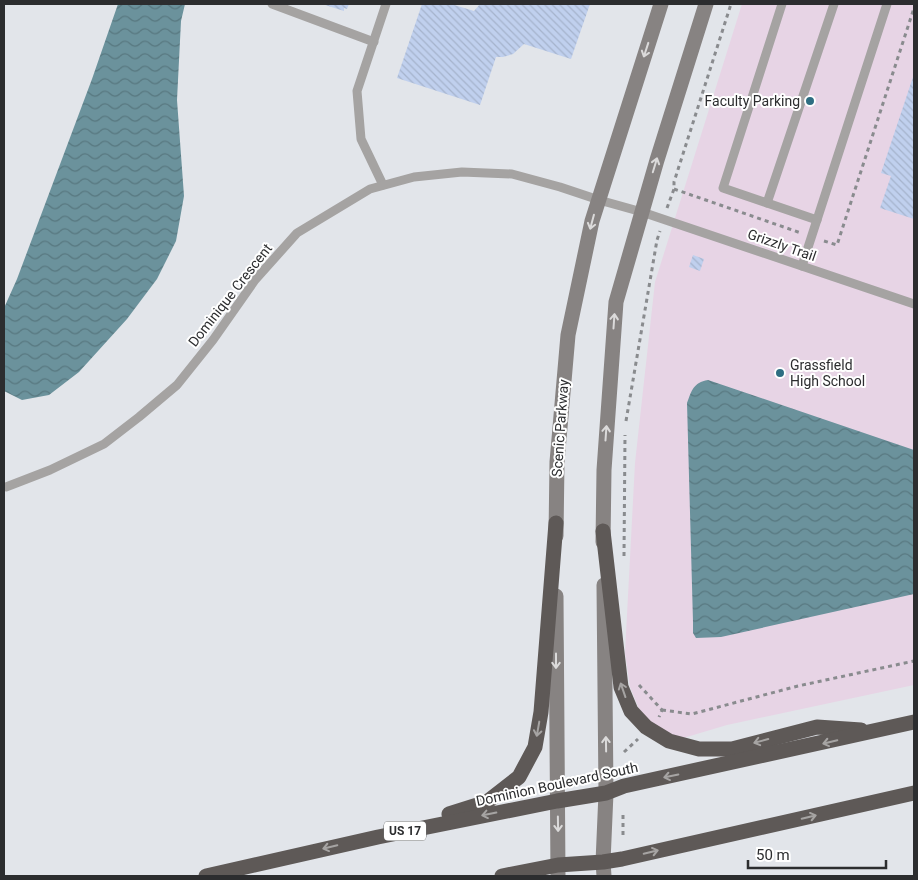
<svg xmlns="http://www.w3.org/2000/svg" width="918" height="880" font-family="Roboto,sans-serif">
<defs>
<pattern id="water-waves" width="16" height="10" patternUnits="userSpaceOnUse" patternTransform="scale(1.25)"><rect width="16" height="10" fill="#6b929c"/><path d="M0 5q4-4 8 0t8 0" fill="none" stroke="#587880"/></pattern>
<pattern id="building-back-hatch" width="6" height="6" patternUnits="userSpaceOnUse" patternTransform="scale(1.25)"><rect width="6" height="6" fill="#c0d0ee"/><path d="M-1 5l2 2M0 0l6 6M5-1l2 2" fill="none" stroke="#a5b3cc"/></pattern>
</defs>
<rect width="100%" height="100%" fill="#e2e5ea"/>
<!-- education -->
<polygon fill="#e7d4e5" points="742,4 914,4 914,685 727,725 680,739 655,726 639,709 630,687 625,653 635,463 655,282"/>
<!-- water -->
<g fill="url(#water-waves)">
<polygon points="118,4 185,4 181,21 177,100 184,196 176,241 157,279 127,319 79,372 49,395 22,400 4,391 4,308 17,279 92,79"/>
<path d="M 708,380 L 914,450 L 914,594 L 721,637 L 696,638 L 693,633 L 693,622 L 687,403 C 692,390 693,383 708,380 Z"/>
</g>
<!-- building -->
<g fill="url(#building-back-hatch)">
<polygon points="322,4 349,4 347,9 344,8 344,11"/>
<polygon points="422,4 451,4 474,11 480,4 590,4 571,59 524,44 513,54 503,57 496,57 480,105 397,78"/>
<polygon points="914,74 914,219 880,208 891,176 881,173"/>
<polygon points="693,255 704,259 700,271 689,267"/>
</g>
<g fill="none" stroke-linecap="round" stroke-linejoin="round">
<!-- path -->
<g stroke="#898b8e" stroke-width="3" stroke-dasharray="4 4" stroke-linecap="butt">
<polyline points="674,189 801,233"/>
<polyline points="667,208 674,189 674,182 731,4"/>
<polyline points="824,241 837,245 914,8"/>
<polyline points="626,421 657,240 660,231"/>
<polyline points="624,556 625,435"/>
<polyline points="639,685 662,710 659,717"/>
<polyline points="662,710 692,714 798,686 914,661"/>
<polyline points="624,752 638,739"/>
<polyline points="623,835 623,815"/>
</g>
<!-- lane -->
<g stroke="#a5a3a2" stroke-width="9">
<polyline points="272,4 374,42"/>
<polyline points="782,4 723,188 817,220"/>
<polyline points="383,185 361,139 357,91 386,4"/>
<polyline points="767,203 834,4"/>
<polyline points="802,266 887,4"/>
<polyline points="6,487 50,470 104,444 139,417 177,385 213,340 255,280 297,233 370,189 414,177 462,172 512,174 560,187 599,200 642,212 914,304"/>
</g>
<!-- secondary -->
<g stroke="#878382" stroke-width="15">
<polyline points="556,536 557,462 568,335 592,221 661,4"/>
<polyline points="603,542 604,470 616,302 657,160 706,4"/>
<polyline points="604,585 606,793 603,862 604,876"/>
<polyline points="556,596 558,876"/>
</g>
<!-- highway -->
<g stroke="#5e5957" stroke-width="15">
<polyline points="603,531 621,687 631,711 646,727 669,741 699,749 732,749 817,727 861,730"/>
<polyline points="449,814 487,802 519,777 535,747 541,712 556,523"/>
<polyline points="206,876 378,837 557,801 606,793 624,786 914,722"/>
<polyline points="502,876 558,865 603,862 622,859 914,793"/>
</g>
</g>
<!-- one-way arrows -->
<defs><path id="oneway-shaft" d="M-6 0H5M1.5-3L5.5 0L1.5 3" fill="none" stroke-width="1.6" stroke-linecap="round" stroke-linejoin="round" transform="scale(1.25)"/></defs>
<g stroke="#dbdada">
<use href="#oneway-shaft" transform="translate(646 50) rotate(108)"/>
<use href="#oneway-shaft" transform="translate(655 165) rotate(-73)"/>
<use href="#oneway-shaft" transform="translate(592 222) rotate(105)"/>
<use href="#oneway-shaft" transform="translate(614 321) rotate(-86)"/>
<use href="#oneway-shaft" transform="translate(606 433) rotate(-86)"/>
<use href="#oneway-shaft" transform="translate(556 661) rotate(90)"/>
<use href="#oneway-shaft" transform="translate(606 744) rotate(-91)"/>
<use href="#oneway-shaft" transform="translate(558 824) rotate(89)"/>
</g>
<g stroke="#a6a4a3">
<use href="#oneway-shaft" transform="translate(623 690) rotate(-109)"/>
<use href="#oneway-shaft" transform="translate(538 729) rotate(100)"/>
<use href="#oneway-shaft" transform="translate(761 741) rotate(165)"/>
<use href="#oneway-shaft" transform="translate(830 742) rotate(167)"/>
<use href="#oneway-shaft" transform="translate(671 776) rotate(168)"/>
<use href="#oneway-shaft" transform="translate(489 814) rotate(169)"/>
<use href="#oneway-shaft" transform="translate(809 817) rotate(-13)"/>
<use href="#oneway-shaft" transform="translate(330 847) rotate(167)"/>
<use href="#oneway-shaft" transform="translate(651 852) rotate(-13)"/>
</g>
<!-- markers -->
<g fill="#2e6e82" stroke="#fff" stroke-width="2">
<circle cx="810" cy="101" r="5"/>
<circle cx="780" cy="373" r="5"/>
</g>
<g text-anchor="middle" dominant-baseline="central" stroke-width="4" stroke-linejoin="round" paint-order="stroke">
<!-- shield labels -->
<rect fill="#fff" stroke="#6b6c6d" stroke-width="1" x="384" y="821.5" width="42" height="19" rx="4"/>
<g font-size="12" font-weight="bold" fill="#2c2d2f">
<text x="405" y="831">US 17</text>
</g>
<!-- poi labels -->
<g font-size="14" fill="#2c2d2f" stroke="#fff" text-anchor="end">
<text x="800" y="101">Faculty Parking</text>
<text x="790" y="365" text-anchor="start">Grassfield<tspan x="790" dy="16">High School</tspan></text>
</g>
<!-- street labels -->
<g font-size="14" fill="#2c2d2f" stroke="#fff">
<text transform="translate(782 245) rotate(19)">Grizzly Trail</text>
<text transform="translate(230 295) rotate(-52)">Dominique Crescent</text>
<text transform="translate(560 428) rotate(-86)">Scenic Parkway</text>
<text transform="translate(557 784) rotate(-12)">Dominion Boulevard South</text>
</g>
</g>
<!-- border -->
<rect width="918" height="880" fill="none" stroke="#2c2d2f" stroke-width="10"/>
<!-- scale -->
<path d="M748 860v8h138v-8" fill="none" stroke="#2c2d2f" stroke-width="2.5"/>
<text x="756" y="860" font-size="15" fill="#2c2d2f" stroke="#ffffff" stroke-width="4" paint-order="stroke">50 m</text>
</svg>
